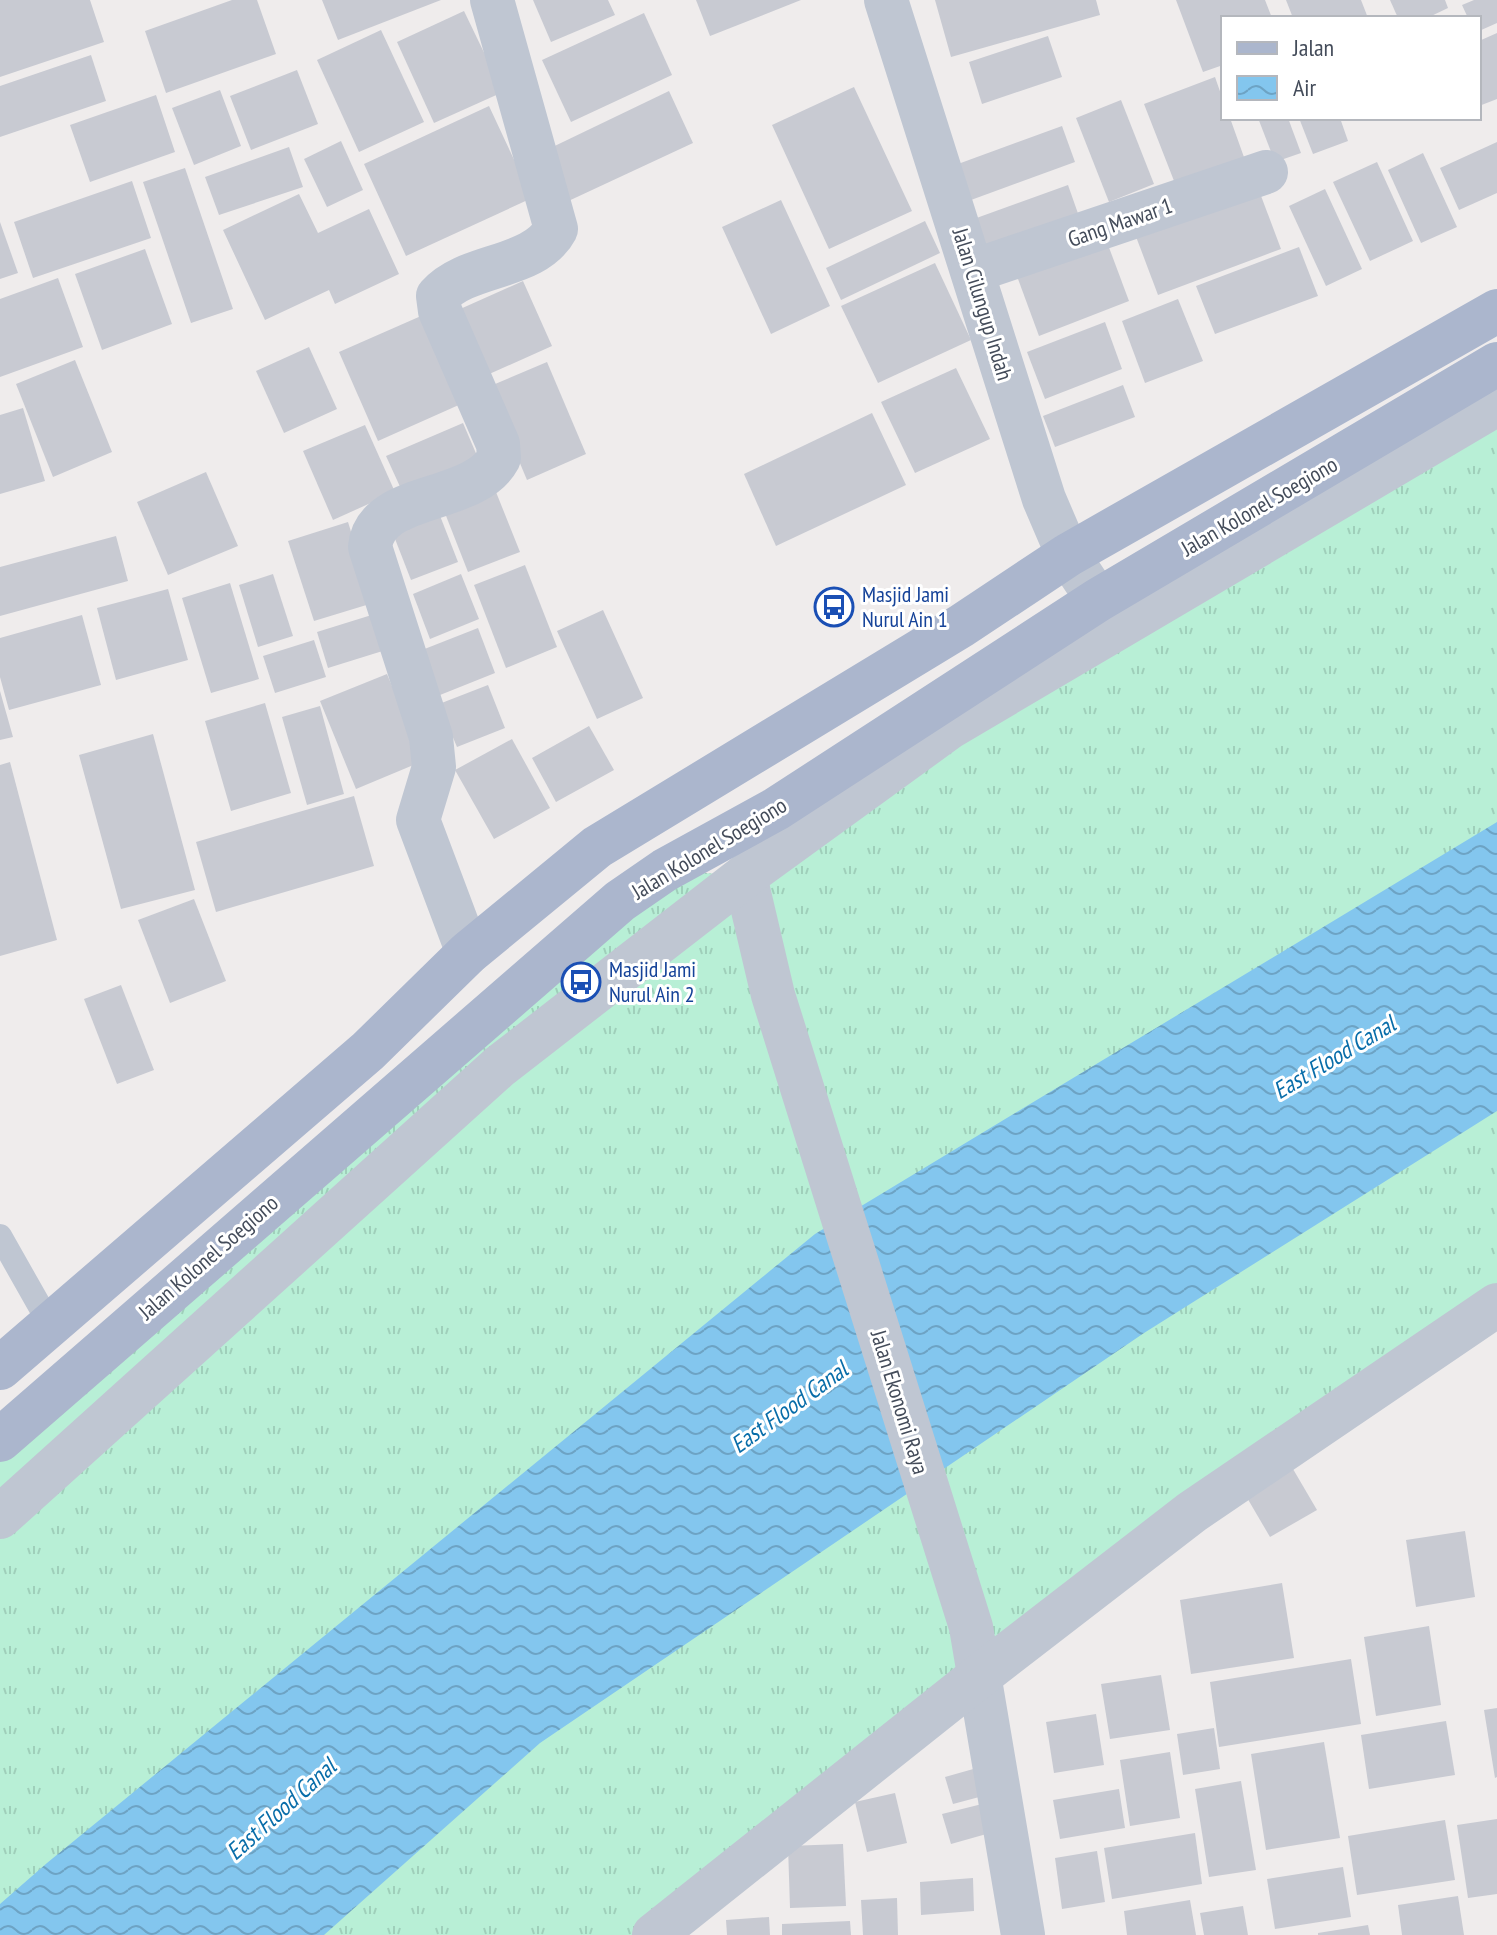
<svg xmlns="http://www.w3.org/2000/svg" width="1497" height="1935" font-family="'PT Sans Narrow',sans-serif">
<defs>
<pattern id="grass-tufts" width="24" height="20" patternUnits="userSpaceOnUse" patternTransform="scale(2)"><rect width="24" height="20" fill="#b8efd6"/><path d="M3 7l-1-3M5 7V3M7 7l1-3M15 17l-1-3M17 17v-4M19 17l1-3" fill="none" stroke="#9fcfba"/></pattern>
<pattern id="water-waves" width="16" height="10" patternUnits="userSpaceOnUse" patternTransform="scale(2)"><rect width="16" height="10" fill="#83c6ee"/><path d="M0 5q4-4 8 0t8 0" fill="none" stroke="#6da3c4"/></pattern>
</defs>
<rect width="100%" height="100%" fill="#efecec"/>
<!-- grass -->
<polygon fill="url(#grass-tufts)" points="1497,364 1497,1326 982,1674 654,1935 0,1935 0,1440 665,870 745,876"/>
<!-- water -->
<polygon fill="url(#water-waves)" points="1497,822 1497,1111 1144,1333 540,1743 324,1935 0,1935 0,1904 47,1863 815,1234"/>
<!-- building -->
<g fill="#c8cad2">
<polygon points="0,0 90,0 104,42 0,77"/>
<polygon points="232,0 257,0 276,54 166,93 145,31"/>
<polygon points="322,0 441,0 338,40"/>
<polygon points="533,0 608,0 615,15 551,42"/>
<polygon points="696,0 801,0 710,36"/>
<polygon points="935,0 1096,0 1100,15 951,57"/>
<polygon points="1176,0 1265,0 1272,18 1223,18 1223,65 1203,72"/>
<polygon points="1286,0 1361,0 1368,18 1293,18"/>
<polygon points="1390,0 1445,0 1448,8 1427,18 1398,18"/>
<polygon points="1474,0 1497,0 1497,23 1479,31 1479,18 1468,18 1462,5"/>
<polygon points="464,11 503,92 434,123 397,42"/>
<polygon points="644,13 672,75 571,122 542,60"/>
<polygon points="381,30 424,122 359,152 317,60"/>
<polygon points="1497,33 1497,99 1479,106 1479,41"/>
<polygon points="1048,36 1062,77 982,104 969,62"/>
<polygon points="91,55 106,101 0,137 0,86"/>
<polygon points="297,70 318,124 251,150 230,96"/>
<polygon points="1215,77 1223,100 1223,118 1230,118 1245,160 1176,186 1144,104"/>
<polygon points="854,87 912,211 829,249 772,125"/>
<polygon points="220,90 241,146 194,165 172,108"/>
<polygon points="669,91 693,143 562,204 538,154"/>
<polygon points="156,95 175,152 90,182 70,125"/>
<polygon points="1121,100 1154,184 1109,202 1076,118"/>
<polygon points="489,106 532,198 406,256 364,164"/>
<polygon points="1258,118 1288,118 1301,153 1275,162"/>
<polygon points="1299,118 1340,118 1348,141 1313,154"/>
<polygon points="1062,126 1075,162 971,200 958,164"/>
<polygon points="341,141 363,190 327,207 304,159"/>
<polygon points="1497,142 1497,193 1459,210 1440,168"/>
<polygon points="289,147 303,187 219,215 205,177"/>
<polygon points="1423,153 1457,227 1421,243 1388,170"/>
<polygon points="1377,162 1413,241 1370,261 1333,182"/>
<polygon points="185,168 233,309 191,323 143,182"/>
<polygon points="1255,180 1281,249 1158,295 1132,226"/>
<polygon points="132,181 151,238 33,278 14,222"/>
<polygon points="1068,185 1081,222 984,257 971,220"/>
<polygon points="1325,189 1362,269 1326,286 1289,206"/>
<polygon points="299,194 318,233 369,209 399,274 335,304 329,290 265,320 223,230"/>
<polygon points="781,200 830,306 771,334 722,227"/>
<polygon points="925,221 940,253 841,300 826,268"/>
<polygon points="0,222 18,273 0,279"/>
<polygon points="1104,234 1129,301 1039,336 1014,268"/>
<polygon points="1299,247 1318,296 1215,334 1196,286"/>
<polygon points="145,249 172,324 102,350 75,274"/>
<polygon points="935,263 971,340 878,383 841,306"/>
<polygon points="58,278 83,347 0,377 0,299"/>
<polygon points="523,281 552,346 487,375 458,310"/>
<polygon points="1178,299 1203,361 1145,383 1122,321"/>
<polygon points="421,316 461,404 378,441 339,352"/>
<polygon points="1105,322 1122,369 1045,399 1027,352"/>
<polygon points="309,347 337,409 284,433 256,371"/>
<polygon points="75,360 112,452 53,477 16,384"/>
<polygon points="547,362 586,454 527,480 488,387"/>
<polygon points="956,368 990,439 915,473 881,402"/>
<polygon points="1123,385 1135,417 1055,447 1043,416"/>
<polygon points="23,408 45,481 0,494 0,415"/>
<polygon points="872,413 906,485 776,546 744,474"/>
<polygon points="463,423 478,458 402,491 386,456"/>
<polygon points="365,425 395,492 333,520 303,451"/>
<polygon points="206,472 238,546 168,575 137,502"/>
<polygon points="492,482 520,552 468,572 441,503"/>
<polygon points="437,508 458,562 411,580 390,526"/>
<polygon points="348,522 373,603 314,621 288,541"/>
<polygon points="116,536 128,581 0,616 0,567"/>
<polygon points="525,565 557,647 506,668 474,585"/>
<polygon points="273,574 293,636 258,647 239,585"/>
<polygon points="461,574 479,619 430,639 413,594"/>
<polygon points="230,583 259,679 211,693 182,598"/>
<polygon points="168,589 188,660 116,680 97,608"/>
<polygon points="603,610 643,698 597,719 557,631"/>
<polygon points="378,613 389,649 328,668 317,632"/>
<polygon points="82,615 101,685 9,710 0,677 0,638"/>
<polygon points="478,628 495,673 440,695 422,650"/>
<polygon points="314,640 326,677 275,693 263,656"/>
<polygon points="387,674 423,761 356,789 320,701"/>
<polygon points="488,685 505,728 457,747 439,704"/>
<polygon points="0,691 13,737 0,740"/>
<polygon points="265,703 291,793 231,811 205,721"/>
<polygon points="320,706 344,794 307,805 282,717"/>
<polygon points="589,726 614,770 556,802 532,758"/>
<polygon points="153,734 195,890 121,909 79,755"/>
<polygon points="512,739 550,808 494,839 455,770"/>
<polygon points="10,762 57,940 0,956 0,765"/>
<polygon points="354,796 374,866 216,912 196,842"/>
<polygon points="194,899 226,981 170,1003 138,920"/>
<polygon points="121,985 154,1070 117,1084 84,999"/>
<polygon points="1293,1469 1317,1510 1270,1537 1246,1496"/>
<polygon points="1465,1531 1475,1597 1416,1607 1406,1540"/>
<polygon points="1282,1583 1294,1658 1191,1674 1180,1600"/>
<polygon points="1429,1626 1441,1705 1376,1716 1364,1637"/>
<polygon points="1351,1659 1361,1724 1219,1747 1210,1682"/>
<polygon points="1161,1675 1170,1730 1110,1739 1101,1684"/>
<polygon points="1497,1708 1497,1777 1495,1778 1484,1710"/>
<polygon points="1096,1714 1104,1765 1054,1773 1046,1722"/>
<polygon points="1446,1721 1455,1775 1369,1789 1361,1735"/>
<polygon points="1214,1728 1220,1769 1183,1775 1177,1734"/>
<polygon points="1324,1742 1340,1838 1266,1850 1251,1754"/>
<polygon points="1170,1752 1180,1818 1130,1826 1120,1760"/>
<polygon points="991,1764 998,1792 953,1804 945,1777"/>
<polygon points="1241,1781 1256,1870 1209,1877 1195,1789"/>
<polygon points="1119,1789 1125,1828 1060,1839 1053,1800"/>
<polygon points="895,1793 907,1843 867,1852 855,1802"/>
<polygon points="982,1804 990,1833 951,1844 942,1814"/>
<polygon points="1497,1819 1497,1894 1468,1898 1457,1825"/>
<polygon points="1445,1820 1455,1880 1357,1895 1348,1836"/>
<polygon points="1195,1833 1202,1884 1112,1899 1104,1848"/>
<polygon points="843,1844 846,1906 790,1908 788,1846"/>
<polygon points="1097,1851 1105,1902 1062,1909 1055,1858"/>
<polygon points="1343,1867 1351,1917 1275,1929 1267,1879"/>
<polygon points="973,1878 974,1911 921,1915 920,1882"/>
<polygon points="1458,1896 1464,1935 1402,1935 1398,1905"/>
<polygon points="897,1898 898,1935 863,1935 861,1900"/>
<polygon points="1190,1900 1196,1935 1127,1935 1124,1911"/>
<polygon points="1243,1906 1248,1935 1204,1935 1200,1913"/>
<polygon points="769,1917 770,1935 727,1935 726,1920"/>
<polygon points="850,1921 851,1935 782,1935 782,1924"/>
<polygon points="1368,1925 1370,1935 1318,1935 1318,1933"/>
</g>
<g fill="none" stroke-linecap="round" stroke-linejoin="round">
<!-- lane -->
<polyline stroke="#bfc6d2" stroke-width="24" points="0,1236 51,1326"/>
<!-- street -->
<g stroke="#bfc6d2" stroke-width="44">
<polyline points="886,0 1044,499 1068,555 1098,600"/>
<polyline points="973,271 1266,172"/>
<polyline points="745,876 773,995 971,1627 1023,1935"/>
<path d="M 468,953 L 418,820 L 434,767 L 431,737 L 370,547 C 375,491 474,505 499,458 L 498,444 L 440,311 L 438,296 C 468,262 534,270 556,229 L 492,0"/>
<polyline points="0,1517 500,1066 745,876 950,727 1497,404"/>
<polyline points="654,1935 982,1674 1192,1512 1497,1305"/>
</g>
<!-- primary -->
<g stroke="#abb6cd" stroke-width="44">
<polyline points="0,1368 368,1051 468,953 597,847 961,626 1068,555 1497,311"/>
<polyline points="0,1440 620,901 665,870 776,809 1098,600 1497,364"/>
</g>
</g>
<!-- icons -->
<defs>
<g id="bus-ring" transform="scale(2)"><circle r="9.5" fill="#fff" stroke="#1a4fb4" stroke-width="1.5"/><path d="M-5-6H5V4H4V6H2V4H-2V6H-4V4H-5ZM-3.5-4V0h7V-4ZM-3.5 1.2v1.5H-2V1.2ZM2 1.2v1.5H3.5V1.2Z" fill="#1a4fb4"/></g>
</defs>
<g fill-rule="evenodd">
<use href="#bus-ring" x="834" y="607"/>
<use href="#bus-ring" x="581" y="982"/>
</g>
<g text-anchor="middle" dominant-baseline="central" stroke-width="6" stroke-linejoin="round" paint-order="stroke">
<!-- street labels -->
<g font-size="22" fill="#444c5a" stroke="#fff">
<text transform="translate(1120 222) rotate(-19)">Gang Mawar 1</text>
<text transform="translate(983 304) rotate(73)">Jalan Cilungup Indah</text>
<text transform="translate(1259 506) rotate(-30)">Jalan Kolonel Soegiono</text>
<text transform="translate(709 848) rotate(-31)">Jalan Kolonel Soegiono</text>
<text transform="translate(208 1257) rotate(-41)">Jalan Kolonel Soegiono</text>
<text transform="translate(900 1402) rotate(73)">Jalan Ekonomi Raya</text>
</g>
<!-- transit labels -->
<g font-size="22" fill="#164399" stroke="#fff" text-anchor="start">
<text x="862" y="594">Masjid Jami<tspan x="862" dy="25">Nurul Ain 1</tspan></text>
<text x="609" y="969">Masjid Jami<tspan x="609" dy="25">Nurul Ain 2</tspan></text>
</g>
<!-- water labels -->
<g font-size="24" font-style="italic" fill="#086da9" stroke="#fff">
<text transform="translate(1334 1057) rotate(-31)">East Flood Canal</text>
<text transform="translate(789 1407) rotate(-36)">East Flood Canal</text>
<text transform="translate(281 1809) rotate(-42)">East Flood Canal</text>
</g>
</g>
<!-- legend -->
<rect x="1221" y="16" width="260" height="104" fill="#ffffff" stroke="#b4b7bd" stroke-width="2"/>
<rect x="1237" y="42" width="40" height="12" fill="#abb6cd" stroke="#b4b7bd" stroke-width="2"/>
<text x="1293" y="56" font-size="24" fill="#444c5a">Jalan</text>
<rect x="1237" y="76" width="40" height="24" fill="url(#water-waves)" stroke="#b4b7bd" stroke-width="2"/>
<text x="1293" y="96" font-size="24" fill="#444c5a">Air</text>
</svg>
